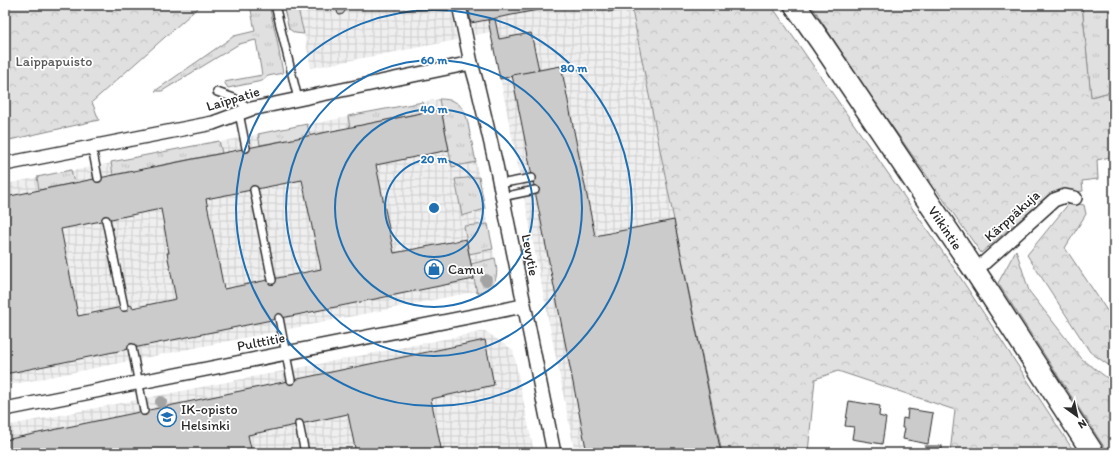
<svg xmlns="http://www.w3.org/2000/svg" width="1119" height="458" font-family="Itim,sans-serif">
<defs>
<pattern id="industrial-grid" width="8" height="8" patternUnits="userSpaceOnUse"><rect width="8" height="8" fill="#efefef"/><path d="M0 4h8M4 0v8" fill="none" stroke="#cdcdcd"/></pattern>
<pattern id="grass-tufts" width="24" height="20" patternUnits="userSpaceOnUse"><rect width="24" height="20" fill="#e0e0e0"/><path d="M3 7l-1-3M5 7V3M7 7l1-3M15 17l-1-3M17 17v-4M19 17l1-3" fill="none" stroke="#c0c0c0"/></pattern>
<pattern id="forest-crowns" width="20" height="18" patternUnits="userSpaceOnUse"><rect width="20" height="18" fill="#e0e0e0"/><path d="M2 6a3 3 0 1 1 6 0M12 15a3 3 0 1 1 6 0" fill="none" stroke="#c0c0c0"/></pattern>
</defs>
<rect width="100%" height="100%" fill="#fff"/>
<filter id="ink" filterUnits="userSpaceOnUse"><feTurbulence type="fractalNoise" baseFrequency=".025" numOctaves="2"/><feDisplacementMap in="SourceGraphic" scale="8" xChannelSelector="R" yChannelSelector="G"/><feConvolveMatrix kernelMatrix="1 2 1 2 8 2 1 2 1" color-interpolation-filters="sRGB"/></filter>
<g filter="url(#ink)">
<!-- industrial -->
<g fill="url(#industrial-grid)">
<polygon points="298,5 450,5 457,40 311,68"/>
<polygon points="468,5 631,5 674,220 722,453 575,453 491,32 474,35"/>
<polygon points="439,99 467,117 495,261 478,291 5,386 5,184"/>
<polygon points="485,331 513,350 534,453 5,453 5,426"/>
</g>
<!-- grass -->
<g fill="url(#grass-tufts)" stroke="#868686">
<polygon points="250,5 269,5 277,40 283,73 268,76 262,81 228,88 224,82 262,75 256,40 239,44 162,91 155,91 234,36 255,31"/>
<polygon points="283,5 297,5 304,34 295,33 289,29"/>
<polygon points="1082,5 1114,5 1114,91 1091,97"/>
<path d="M 439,99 C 464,99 466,112 470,134 C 472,143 474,152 476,162 L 452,167 Z"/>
<polygon points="423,102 425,112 350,128 348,116"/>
<polygon points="307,124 310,136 260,145 258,134"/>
<polygon points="219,141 222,153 113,175 111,162"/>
<polygon points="71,170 74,183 39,190 37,177"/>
<polygon points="479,177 485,209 462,216 455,179"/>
<polygon points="488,224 493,249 469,254 464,226"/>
<path d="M 495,258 C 499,276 497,288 477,293 L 471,264 Z"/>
</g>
<!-- forest -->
<g fill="url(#forest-crowns)" stroke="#868686">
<polygon points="5,5 201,5 92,102 99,120 5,141"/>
<polygon points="631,5 771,5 958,274 1075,453 950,453 955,410 838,371 815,379 808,453 722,453 674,220"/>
<polygon points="811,5 1082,5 1091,97 1114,91 1114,156 1097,160 1098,179 1082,181 1083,191 1049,195 981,253 861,82"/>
<polygon points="1070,202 1084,205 1086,214 1065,248 1114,321 1114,369 1090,352 1027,255"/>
<polygon points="1016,250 1029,291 1082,359 1114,383 1114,453 1108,453 998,283"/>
</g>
<!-- building -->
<g fill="#cbcbcb" stroke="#2b2b2b" fill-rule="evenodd">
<polygon points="335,5 344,5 345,11 343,14 339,15 338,14"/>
<polygon points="468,5 563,5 471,23"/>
<polygon points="607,5 631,5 632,8 608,12"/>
<polygon points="495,19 499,39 531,33 539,70 500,79 488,20"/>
<polygon points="561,66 595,236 674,220 721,453 587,453 512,75"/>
<path d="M 441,109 L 449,150 L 376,165 L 394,253 L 466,239 L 474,279 L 5,374 L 5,197 ZM 302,180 L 321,269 L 224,289 L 206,199 ZM 161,209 L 169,253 L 167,253 L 176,299 L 132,308 L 132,305 L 78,316 L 61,229 Z"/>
<polygon points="485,340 494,385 431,399 442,453 356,453 348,414 248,435 252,453 5,453 5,440"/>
<polygon points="849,401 880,406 879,416 886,418 882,444 852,439 854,427 845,426"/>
<polygon points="908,409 933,413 928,444 903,439 905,428 902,428 903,418 907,419"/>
<rect x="925" y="446" width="17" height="7"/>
</g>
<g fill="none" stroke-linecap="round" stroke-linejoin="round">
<!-- lane casing -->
<g stroke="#2b2b2b" stroke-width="10">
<g id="lane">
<polyline points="275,5 298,99"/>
<polyline points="217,92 234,98 251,109"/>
<polyline points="239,113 246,148"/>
<polyline points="92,147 98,178"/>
<polyline points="499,184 532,178"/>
<polyline points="254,190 272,280"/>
<polyline points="502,197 535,190"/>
<polyline points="106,220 124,307"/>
<polyline points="279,318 291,380"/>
<polyline points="132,348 144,411"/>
<polyline points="299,424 305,453"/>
</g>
</g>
<!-- street casing -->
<g stroke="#2b2b2b" stroke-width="16">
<g id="street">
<polyline points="459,5 471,63 478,88 496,165 554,453"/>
<polyline points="5,164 213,123 251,109 471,63"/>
<polyline points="975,271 1054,200 1065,196 1075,198"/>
<polyline points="5,409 523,306"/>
</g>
</g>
<!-- primary casing -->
<g stroke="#2b2b2b" stroke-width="24">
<polyline id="primary" points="795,5 821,42 975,271 1093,453"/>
</g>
<!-- lane -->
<use href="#lane" stroke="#fff" stroke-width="7"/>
<!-- street -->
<use href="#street" stroke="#fff" stroke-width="13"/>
<!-- primary -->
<use href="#primary" stroke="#fff" stroke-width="21"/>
</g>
<!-- trees -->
<g fill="#a3a3a3">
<circle cx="486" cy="280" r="6"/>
<circle cx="161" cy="402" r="6"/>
</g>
</g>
<!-- distance rings -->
<g fill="none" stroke="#1f6fb2" stroke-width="2">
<circle cx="434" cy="208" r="49"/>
<circle cx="434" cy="208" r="99"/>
<circle cx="434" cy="208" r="148"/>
<circle cx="434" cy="208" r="198"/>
</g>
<!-- icons -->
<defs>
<g id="shop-ring" transform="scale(1)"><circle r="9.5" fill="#fff" stroke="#1f6fb2" stroke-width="1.5"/><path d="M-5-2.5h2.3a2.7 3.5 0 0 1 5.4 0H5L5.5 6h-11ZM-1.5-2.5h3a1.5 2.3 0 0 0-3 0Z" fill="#1f6fb2"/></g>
<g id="university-ring" transform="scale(1)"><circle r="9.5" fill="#fff" stroke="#1f6fb2" stroke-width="1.5"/><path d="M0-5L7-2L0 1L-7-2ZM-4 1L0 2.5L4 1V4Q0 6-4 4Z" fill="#1f6fb2"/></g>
</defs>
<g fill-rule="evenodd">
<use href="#shop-ring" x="434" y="269"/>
<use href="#university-ring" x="167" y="417"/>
</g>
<g text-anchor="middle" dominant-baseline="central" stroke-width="3.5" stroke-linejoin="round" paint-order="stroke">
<!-- park labels -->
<g font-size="14" fill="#585858" stroke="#fff">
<text x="54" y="61">Laippapuisto</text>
</g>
<!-- street labels -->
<g font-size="14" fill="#2b2b2b" stroke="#fff">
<text transform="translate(233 99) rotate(-17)">Laippatie</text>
<text transform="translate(1012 216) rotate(-42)">Kärppäkuja</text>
<text transform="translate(945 228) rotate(56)">Viikintie</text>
<text transform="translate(530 255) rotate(79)">Levytie</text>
<text transform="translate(261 342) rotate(-11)">Pulttitie</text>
</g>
<!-- poi labels -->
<g font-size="14" fill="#2b2b2b" stroke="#fff" text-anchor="start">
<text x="448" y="269">Camu</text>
<text x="181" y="409">IK-opisto<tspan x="181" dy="16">Helsinki</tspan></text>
</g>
</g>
<circle cx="434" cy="208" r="6" fill="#1f6fb2" stroke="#fff" stroke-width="2"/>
<g font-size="12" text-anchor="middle" font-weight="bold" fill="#1f6fb2" stroke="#fff" stroke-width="3.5" stroke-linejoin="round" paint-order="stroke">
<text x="434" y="64">60 m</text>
<text x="574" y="72">80 m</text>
<text x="434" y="113">40 m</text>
<text x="434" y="163">20 m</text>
</g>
<!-- margin -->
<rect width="1119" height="458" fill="none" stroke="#fff" stroke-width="20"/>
<rect x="10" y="10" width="1099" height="438" fill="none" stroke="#2b2b2b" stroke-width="1.5" filter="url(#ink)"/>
<!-- north arrow -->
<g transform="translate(1077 416) rotate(147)" stroke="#ffffff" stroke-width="3" paint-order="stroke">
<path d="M0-3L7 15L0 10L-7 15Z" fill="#2b2b2b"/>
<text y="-6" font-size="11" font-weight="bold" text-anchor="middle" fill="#2b2b2b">N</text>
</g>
</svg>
